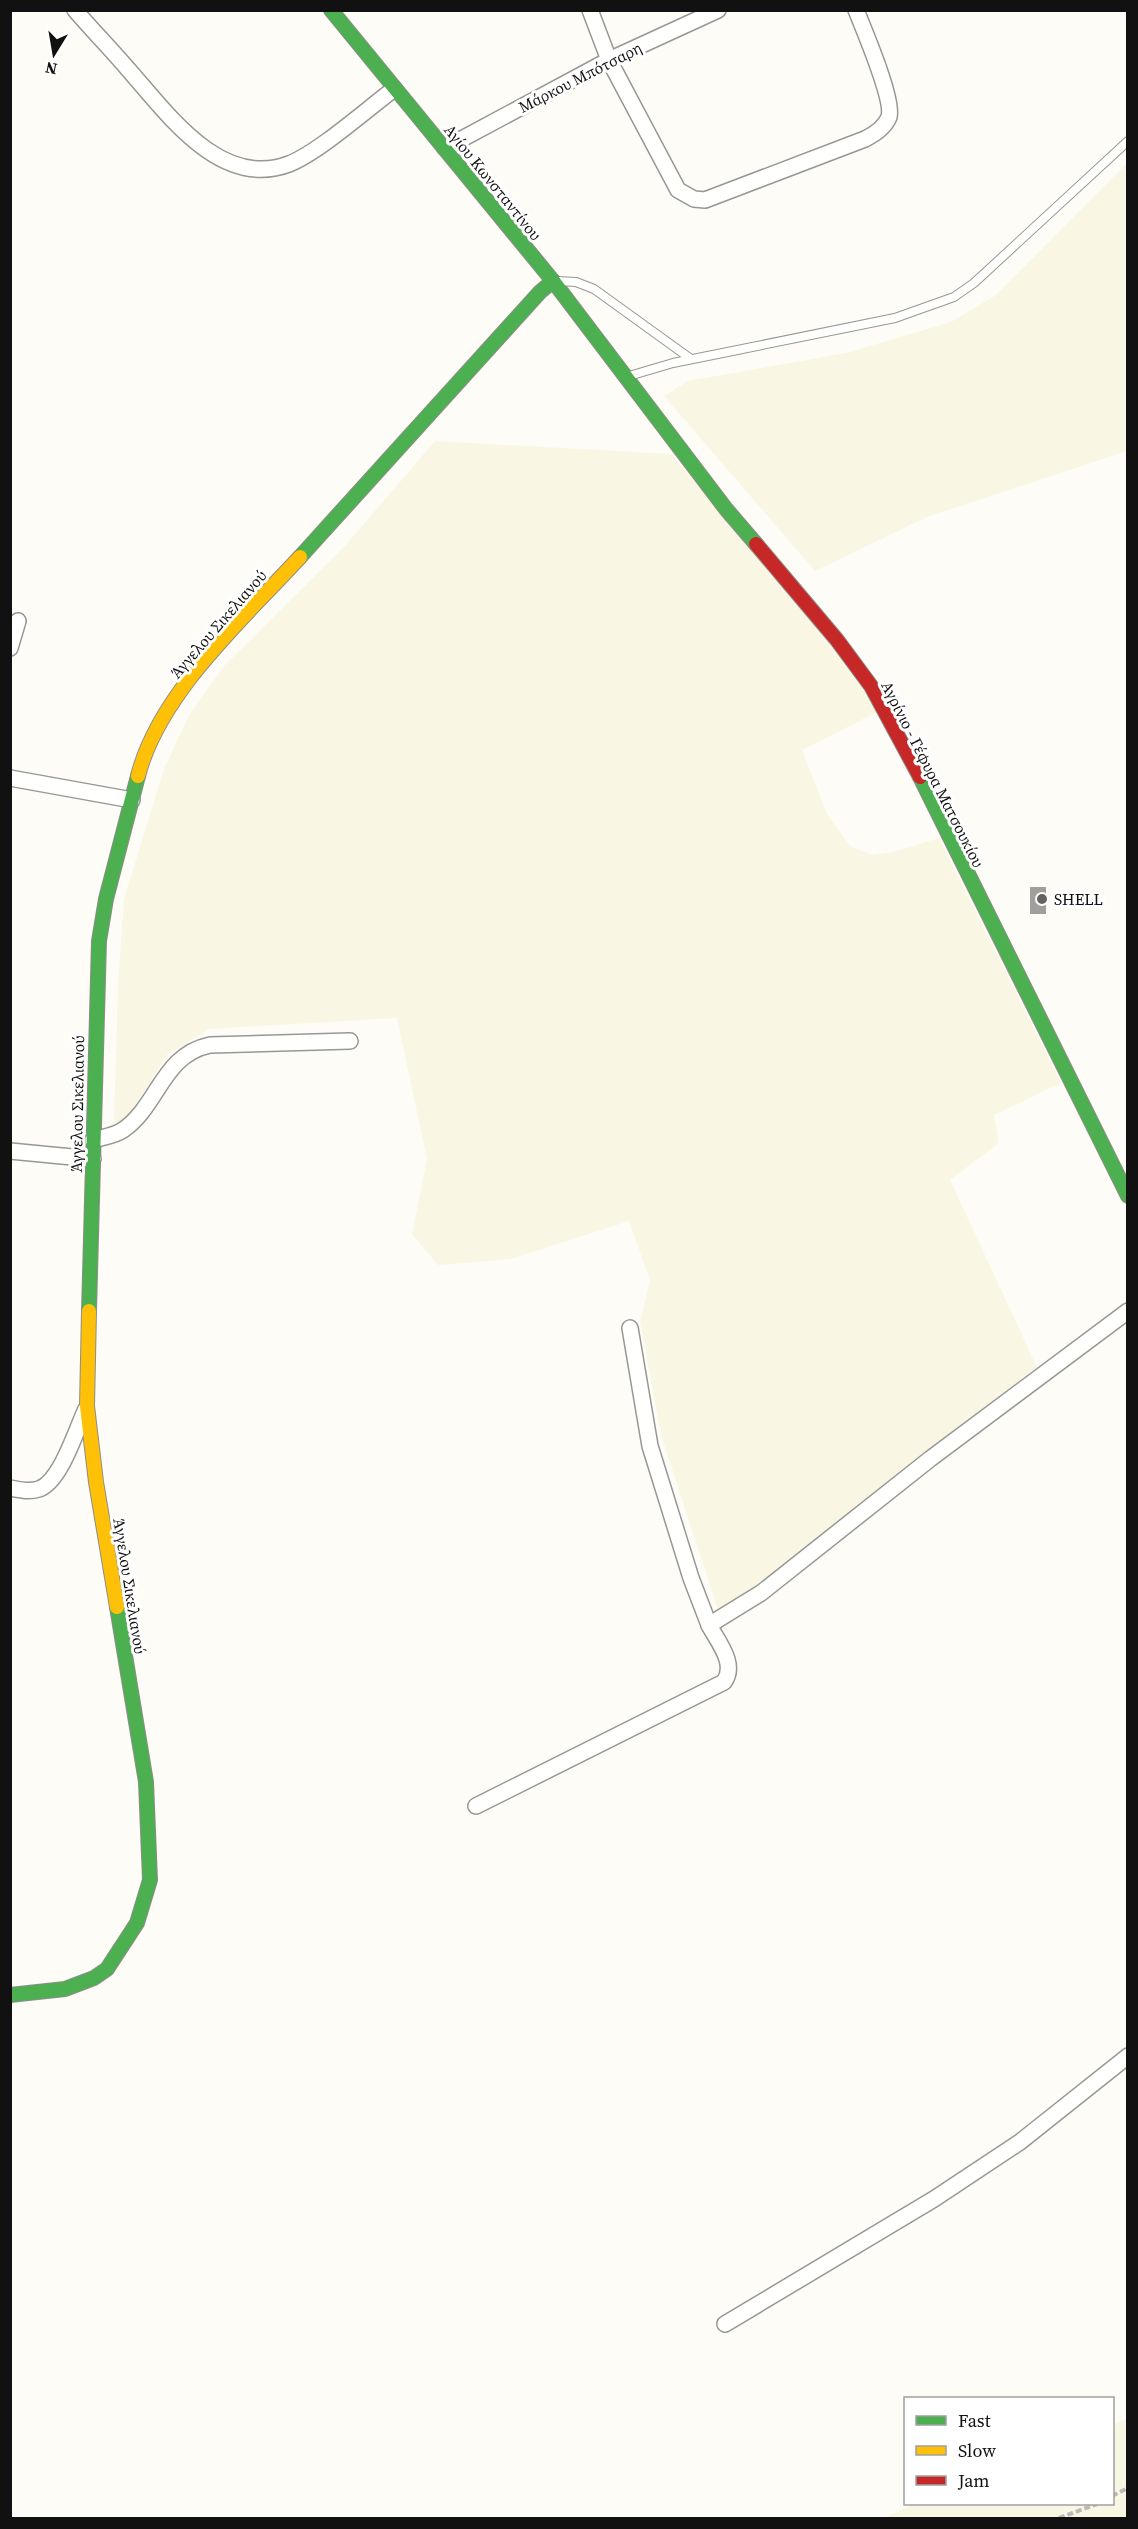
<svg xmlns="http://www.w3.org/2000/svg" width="1138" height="2529" font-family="'Source Serif 4',serif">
<rect width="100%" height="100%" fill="#fdfcf7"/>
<!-- farmland -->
<g fill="#f9f7e4">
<polygon points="1127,163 1127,451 927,517 815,571 664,396 688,381 846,353 951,322 996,295"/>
<polygon points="435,441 671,454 795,599 879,711 802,750 827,814 850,846 872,855 893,852 939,838 1061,1083 994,1115 999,1143 950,1180 1037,1367 751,1590 718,1610 661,1435 640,1322 650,1280 629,1221 511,1259 438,1265 412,1234 427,1159 397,1018 209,1029 167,1055 129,1115 114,1125 118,985 124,899 164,769 189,715 224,666 344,547"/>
<polygon points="1127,2419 1127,2518 884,2518 914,2504 1112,2504 1113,2424"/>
</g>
<!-- building -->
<rect fill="#a19f9c" x="1030" y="887" width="16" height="27"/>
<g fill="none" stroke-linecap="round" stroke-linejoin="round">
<!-- lane casing -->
<g stroke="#979795" stroke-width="10">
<g id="lane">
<polyline points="557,281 576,282 594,289 691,359"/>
<polyline points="629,376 673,363 895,318 954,297 974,283 1128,141"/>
</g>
</g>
<!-- street casing -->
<g stroke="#979795" stroke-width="18">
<g id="street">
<path d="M 75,10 C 92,30 110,48 127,68 C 167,113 220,190 289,164 C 319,152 366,110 394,89"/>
<path d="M 590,10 L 609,60 L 678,190 L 694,199 L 705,200 L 865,139 C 875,134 885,127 889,117 C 894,100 864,30 856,10"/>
<polyline points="445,148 609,60 718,10"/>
<polyline points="10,648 18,621"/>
<polyline points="10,778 132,800"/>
<path d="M 93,1140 C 103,1137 114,1136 123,1130 C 159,1105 162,1055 210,1045 L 350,1041"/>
<polyline points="10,1151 93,1159"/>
<polyline points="630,1328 650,1446 691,1578 709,1625"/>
<path d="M 10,1488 C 20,1490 29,1492 39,1489 C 61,1481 76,1430 86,1409"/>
<path d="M 476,1806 L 724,1682 C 737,1664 718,1642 709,1625 L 761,1593 L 930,1459 L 1128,1311"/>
<polyline points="725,2324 934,2199 1020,2142 1128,2056"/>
</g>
</g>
<!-- fast casing -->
<g stroke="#8e8d8b" stroke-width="16">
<g id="fast">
<polyline points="331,10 553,281 726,509 756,544"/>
<polyline points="300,557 540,292 553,281"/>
<polyline points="920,777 1128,1196"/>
<polyline points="89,1311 99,941 106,899 138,776"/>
<polyline points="10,1995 65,1989 94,1978 107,1969 137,1923 150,1880 146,1782 117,1607"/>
</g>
</g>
<!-- slow casing -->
<g stroke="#8e8d8b" stroke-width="16">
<g id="slow">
<path d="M 138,776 C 159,693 244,618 300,557"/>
<polyline points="89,1311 87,1406 96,1482 117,1607"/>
</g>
</g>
<!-- jam casing -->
<g stroke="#8e8d8b" stroke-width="16">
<polyline id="jam" points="756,544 837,640 871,686 920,777"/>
</g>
<!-- path -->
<g stroke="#b9b9b8" stroke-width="4" stroke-dasharray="6 3" stroke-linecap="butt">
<polyline points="1112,2496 1128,2488"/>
<polyline points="1059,2518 1097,2504"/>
</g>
<!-- lane -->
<use href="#lane" stroke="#fffffe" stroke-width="8"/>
<!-- street -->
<use href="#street" stroke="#fffffe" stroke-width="15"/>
<!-- fast -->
<use href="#fast" stroke="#4caf50" stroke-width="14"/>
<!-- slow -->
<use href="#slow" stroke="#ffc107" stroke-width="14"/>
<!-- jam -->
<use href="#jam" stroke="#c62828" stroke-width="14"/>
</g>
<!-- markers -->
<circle fill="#646362" stroke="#fff" stroke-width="2" cx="1042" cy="899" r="6"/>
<g text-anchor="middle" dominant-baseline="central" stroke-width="6" stroke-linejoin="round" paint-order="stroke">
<!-- street labels -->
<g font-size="16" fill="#111" stroke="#fff">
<text transform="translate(580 77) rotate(-27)">Μάρκου Μπότσαρη</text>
<text transform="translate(493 182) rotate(51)">Αγίου Κωνσταντίνου</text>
<text transform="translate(218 624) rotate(-49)">Άγγελου Σικελιανού</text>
<text transform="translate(933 774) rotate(63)">Αγρίνιο - Γέφυρα Ματσουκίου</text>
<text transform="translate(77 1104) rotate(-89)">Άγγελου Σικελιανού</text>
<text transform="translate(130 1586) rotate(81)">Άγγελου Σικελιανού</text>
</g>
<!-- poi labels -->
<g font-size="16" fill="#111" stroke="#fff" text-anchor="start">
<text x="1054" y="899">SHELL</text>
</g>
</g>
<!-- border -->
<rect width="1138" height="2529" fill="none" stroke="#111111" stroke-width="24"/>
<!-- legend -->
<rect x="904" y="2397" width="210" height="108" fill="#ffffff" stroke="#a0a0a0" stroke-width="1.5"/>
<rect x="916" y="2416" width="30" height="9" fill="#4caf50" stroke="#a0a0a0" stroke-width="1.5"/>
<text x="958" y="2427" font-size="18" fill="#111111">Fast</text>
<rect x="916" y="2446" width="30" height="9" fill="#ffc107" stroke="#a0a0a0" stroke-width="1.5"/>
<text x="958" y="2457" font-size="18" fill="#111111">Slow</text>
<rect x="916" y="2476" width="30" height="9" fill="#c62828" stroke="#a0a0a0" stroke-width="1.5"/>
<text x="958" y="2487" font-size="18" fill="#111111">Jam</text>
<!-- north arrow -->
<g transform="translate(54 54) rotate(191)" stroke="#ffffff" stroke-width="4.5" paint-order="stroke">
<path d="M0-4.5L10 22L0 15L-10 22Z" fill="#111111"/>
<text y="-9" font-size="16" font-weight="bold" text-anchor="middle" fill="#111111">N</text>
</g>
</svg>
